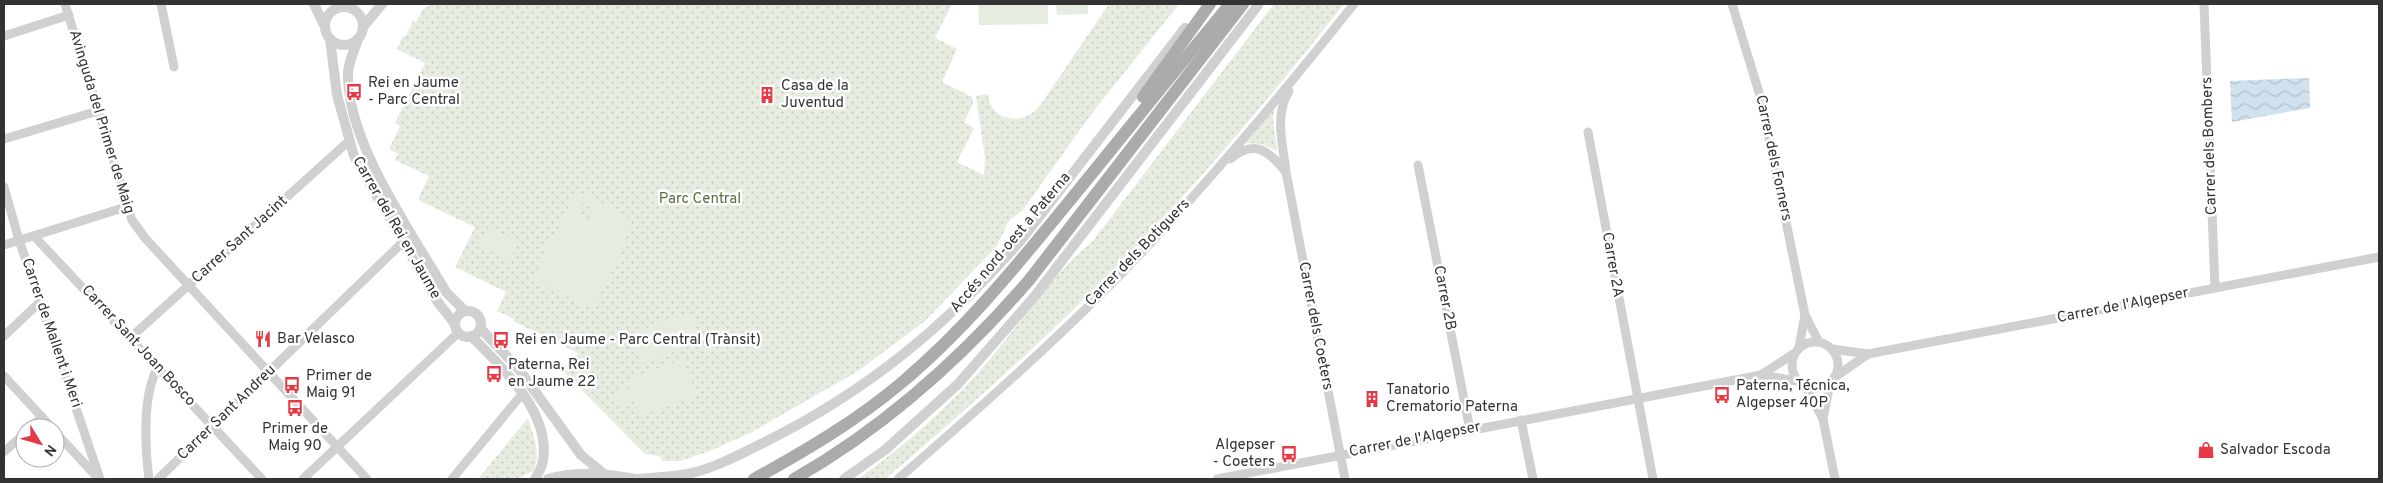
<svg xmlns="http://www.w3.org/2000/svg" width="2383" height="483" font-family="Overpass,sans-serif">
<defs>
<pattern id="green-dots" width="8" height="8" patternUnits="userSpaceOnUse" patternTransform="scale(1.25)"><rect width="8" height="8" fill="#e6ecdf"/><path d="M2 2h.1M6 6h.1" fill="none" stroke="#c6cbc0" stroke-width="1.8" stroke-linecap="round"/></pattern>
<pattern id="water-waves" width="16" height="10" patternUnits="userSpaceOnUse" patternTransform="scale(1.25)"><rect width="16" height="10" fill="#cfe2ee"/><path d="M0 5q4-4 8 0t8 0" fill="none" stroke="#b2c2cd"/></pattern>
</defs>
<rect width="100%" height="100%" fill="#fff"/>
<!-- green -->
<g fill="url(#green-dots)">
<path d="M 432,4 L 952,4 L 935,38 L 957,49 L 942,82 L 972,97 L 973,104 L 964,122 L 974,128 L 957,162 L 984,175 L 985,158 L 976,96 L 988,94 C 991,122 1022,126 1039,107 L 1109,4 L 1179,4 L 1092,113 L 1022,211 L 1009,221 L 996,247 L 925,321 L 858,371 L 752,432 L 710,451 L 680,461 L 662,461 L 660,456 L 645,454 L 564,372 L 578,353 L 513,321 L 514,319 L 497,311 L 506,292 L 455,267 L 475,227 L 418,200 L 429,176 L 395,160 L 398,154 L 389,149 L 400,126 L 395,123 L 425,63 L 397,49 L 403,36 L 406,36 L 413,21 L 416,22 L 423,9 Z"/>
<path d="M 1274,4 L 1344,4 C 1270,97 1195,188 1111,272 C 1039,345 963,413 885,479 L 858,479 C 906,445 952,404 990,359 C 1021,322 1054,272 1092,242 Z"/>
<polygon points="1274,108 1273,120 1277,151 1262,144 1246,143"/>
<path d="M 528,418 C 533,434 542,456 533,471 L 517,479 L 478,479 Z"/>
</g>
<!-- pitch -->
<g fill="#e6ecdf" fill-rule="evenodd">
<polygon points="978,4 1048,4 1048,24 979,25"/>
<polygon points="1056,4 1088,4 1088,14 1057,15"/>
<path d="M 580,192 L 626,215 C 637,230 606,282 598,298 L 591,306 L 587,306 L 540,284 L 535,277 L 547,251 L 544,243 L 553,239 L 574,196 ZM 583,202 L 594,207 L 588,220 L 576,214 Z"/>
<polygon points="490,227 518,243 509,260 480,245"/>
<polygon points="690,312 701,342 642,364 631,334"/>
<polygon points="683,359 697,396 640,417 627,380"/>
<polygon points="627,388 633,402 618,408 613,394"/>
</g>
<!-- water -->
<polygon fill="url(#water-waves)" points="2309,78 2310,108 2232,122 2230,81"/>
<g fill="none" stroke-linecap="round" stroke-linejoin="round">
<!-- minor -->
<g stroke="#d0d0d0" stroke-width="9">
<polyline points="65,4 132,220 145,238 367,479"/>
<polyline points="161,4 174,67"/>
<polyline points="1732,4 1761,99 1805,315 1819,342"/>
<polyline points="2204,4 2215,288"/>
<polyline points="4,36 69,15"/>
<path d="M 1289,91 C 1274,115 1283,145 1286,172 L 1345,479"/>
<polyline points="1588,132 1653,479"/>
<polyline points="4,139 98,111"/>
<path d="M 1230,159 C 1254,139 1268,150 1285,171"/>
<polyline points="1418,165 1470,430"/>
<polyline points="4,187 19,240 100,479"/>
<polyline points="34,236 262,479"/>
<polyline points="4,245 126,207"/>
<polyline points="4,336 40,302"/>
<polyline points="130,338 349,141"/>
<circle cx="1815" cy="365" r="23"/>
<polyline points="1799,347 1805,315"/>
<polyline points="1832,349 1868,354 2379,257"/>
<polyline points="1761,375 1793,354"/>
<polyline points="4,376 52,428"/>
<polyline points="1835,377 1868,354"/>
<polyline points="1806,387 1823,419 1835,479"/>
<polyline points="1823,419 1830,383"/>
<polyline points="1521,420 1533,479"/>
<polyline points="30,428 42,417"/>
<polyline points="55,432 97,477"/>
<polyline points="4,452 25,433"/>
<path d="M 149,479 C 145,448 142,395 158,367"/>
<polyline points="158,479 403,242"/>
<polyline points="303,479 458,333"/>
<polyline points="452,479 522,394"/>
<path d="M 898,479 C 974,413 1049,347 1120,275 C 1203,190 1280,97 1354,4"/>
<polyline points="1217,479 1761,375 1797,381"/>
</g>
<!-- tertiary -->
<g stroke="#d0d0d0" stroke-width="10">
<polyline points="314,4 325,27"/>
<circle cx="344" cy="26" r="19"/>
<polyline points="363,27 382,4"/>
<polyline points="330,39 337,95 354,156 437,301 455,324"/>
<path d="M 358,39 C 355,49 349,61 348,72 C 346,142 412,233 446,292 L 465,311"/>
<circle cx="468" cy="324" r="13"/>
<polyline points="480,328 518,368 581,455 603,473"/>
<path d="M 471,336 C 502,367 551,412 543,461 C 542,467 538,474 535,479"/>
<path d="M 548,479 C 577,471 605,473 635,479"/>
<path d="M 639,479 C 655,477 672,477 688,474 C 715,468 741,454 765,442 C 869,390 946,326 1022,239 L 1185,28"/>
<polyline points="844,479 885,450 958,384 1034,297 1259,4"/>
</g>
<!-- primary -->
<g stroke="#ababab" stroke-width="12">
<polyline points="1143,97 1210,4"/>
<path d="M 754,479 C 805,451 856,421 900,384 C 966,329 1018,264 1072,198 C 1125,133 1177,68 1230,4"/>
<path d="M 794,479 C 885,427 962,358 1030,279 L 1243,4"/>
</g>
</g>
<!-- icons -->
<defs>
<g id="bus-bare" transform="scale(1.35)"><path d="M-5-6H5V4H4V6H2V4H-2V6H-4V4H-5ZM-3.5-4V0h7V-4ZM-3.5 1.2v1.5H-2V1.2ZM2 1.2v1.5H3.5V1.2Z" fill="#e63946" stroke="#fff" stroke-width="2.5" paint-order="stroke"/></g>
<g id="building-bare" transform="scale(1.35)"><path d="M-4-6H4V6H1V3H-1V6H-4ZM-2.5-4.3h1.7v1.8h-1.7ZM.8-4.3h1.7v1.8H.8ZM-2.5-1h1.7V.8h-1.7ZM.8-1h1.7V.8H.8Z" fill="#e63946" stroke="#fff" stroke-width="2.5" paint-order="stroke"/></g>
<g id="restaurant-bare" transform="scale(1.35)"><path d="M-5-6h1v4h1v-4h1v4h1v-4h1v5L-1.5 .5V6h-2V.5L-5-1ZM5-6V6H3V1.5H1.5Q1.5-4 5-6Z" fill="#e63946" stroke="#fff" stroke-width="2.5" paint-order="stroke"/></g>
<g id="shop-bare" transform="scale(1.35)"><path d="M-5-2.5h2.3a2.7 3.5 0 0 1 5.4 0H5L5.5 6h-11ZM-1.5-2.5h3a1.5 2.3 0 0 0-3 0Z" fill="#e63946" stroke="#fff" stroke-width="2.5" paint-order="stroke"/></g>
</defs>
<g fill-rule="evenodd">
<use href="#bus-bare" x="354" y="92"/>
<use href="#building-bare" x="767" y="95"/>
<use href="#restaurant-bare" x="263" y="339"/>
<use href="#bus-bare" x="501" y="340"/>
<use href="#bus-bare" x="494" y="374"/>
<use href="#bus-bare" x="292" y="385"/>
<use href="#bus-bare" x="1722" y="395"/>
<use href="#building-bare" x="1372" y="399"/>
<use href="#bus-bare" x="295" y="408"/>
<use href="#shop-bare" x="2206" y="450"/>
<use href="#bus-bare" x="1289" y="454"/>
</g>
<g text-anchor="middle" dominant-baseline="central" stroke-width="5" stroke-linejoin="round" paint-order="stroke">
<!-- poi labels -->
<g font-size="15" fill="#333" stroke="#fff" text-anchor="start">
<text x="368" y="83">Rei en Jaume<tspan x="368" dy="17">- Parc Central</tspan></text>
<text x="781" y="86">Casa de la<tspan x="781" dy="17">Juventud</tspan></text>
<text x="277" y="339">Bar Velasco</text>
<text x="515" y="340">Rei en Jaume - Parc Central (Trànsit)</text>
<text x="508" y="365">Paterna, Rei<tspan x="508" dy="17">en Jaume 22</tspan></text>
<text x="306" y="376">Primer de<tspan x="306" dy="17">Maig 91</tspan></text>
<text x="1736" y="386">Paterna, Técnica,<tspan x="1736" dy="17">Algepser 40P</tspan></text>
<text x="1386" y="390">Tanatorio<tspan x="1386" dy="17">Crematorio Paterna</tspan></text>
<text x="295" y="429" text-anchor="middle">Primer de<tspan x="295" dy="17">Maig 90</tspan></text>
<text x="1275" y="445" text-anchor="end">Algepser<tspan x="1275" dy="17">- Coeters</tspan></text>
<text x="2220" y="450">Salvador Escoda</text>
</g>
<!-- street labels -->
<g font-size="15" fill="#333" stroke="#fff">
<text transform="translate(101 122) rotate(73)">Avinguda del Primer de Maig</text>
<text transform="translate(2210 146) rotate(-92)">Carrer dels Bombers</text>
<text transform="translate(1773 158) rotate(78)">Carrer dels Forners</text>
<text transform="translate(396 228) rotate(60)">Carrer del Rei en Jaume</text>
<text transform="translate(240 240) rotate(-42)">Carrer Sant Jacint</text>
<text transform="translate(1011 243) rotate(-50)">Accés nord-oest a Paterna</text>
<text transform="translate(1138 253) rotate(-46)">Carrer dels Botiguers</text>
<text transform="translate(1612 265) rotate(80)">Carrer 2A</text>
<text transform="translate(1444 298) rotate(79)">Carrer 2B</text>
<text transform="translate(2123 306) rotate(-11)">Carrer de l'Algepser</text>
<text transform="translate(1315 326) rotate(79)">Carrer dels Coeters</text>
<text transform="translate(51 333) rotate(71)">Carrer de Mallent i Meri</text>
<text transform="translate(138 346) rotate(47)">Carrer Sant Joan Bosco</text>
<text transform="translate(227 413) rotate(-44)">Carrer Sant Andreu</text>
<text transform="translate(1415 440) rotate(-11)">Carrer de l'Algepser</text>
</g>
<!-- park labels -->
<g font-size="15" fill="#56703f" stroke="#fff">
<text x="700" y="199">Parc Central</text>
</g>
</g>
<!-- border -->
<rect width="2383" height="483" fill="none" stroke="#333333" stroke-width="10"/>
<!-- north arrow -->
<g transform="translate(40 443) rotate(127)"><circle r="24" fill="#ffffff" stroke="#adadad"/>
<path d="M0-4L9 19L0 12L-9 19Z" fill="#e63946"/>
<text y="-8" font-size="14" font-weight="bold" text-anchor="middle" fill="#333333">N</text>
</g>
</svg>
